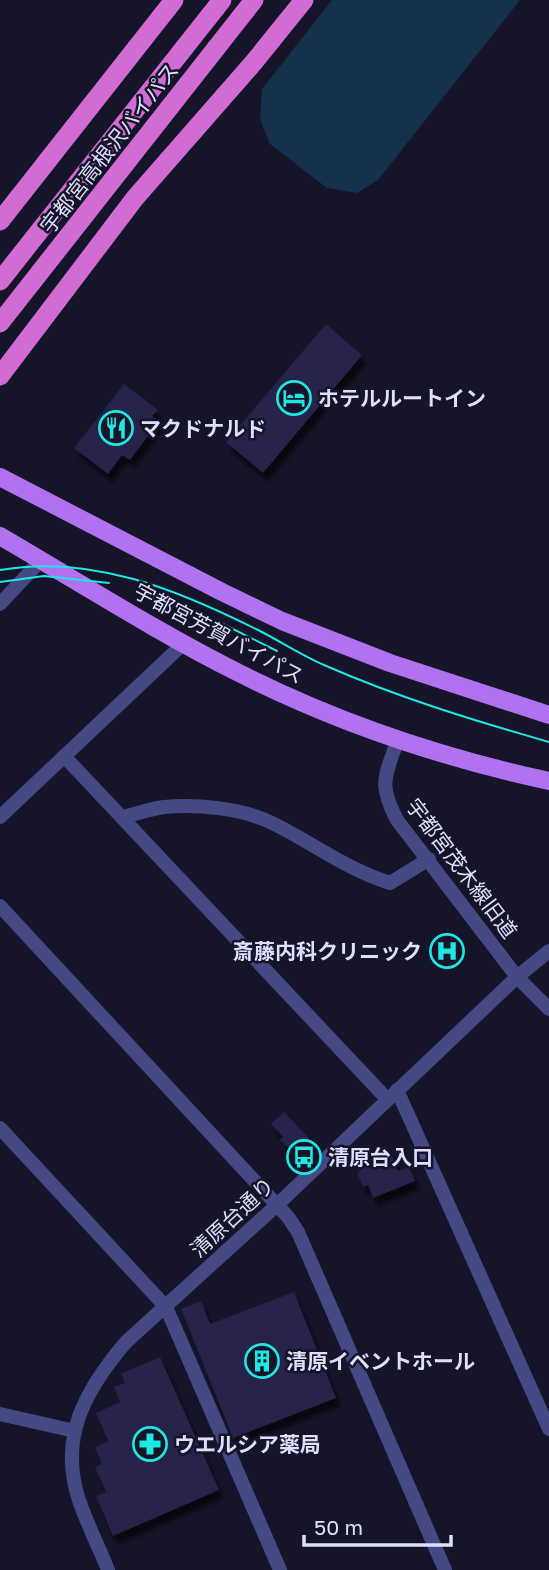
<svg xmlns="http://www.w3.org/2000/svg" width="549" height="1570" font-family="'Golos Text','Noto Sans JP',sans-serif">
<defs>
<filter id="shadow"><feDropShadow dx="4.5" dy="8" stdDeviation="2" flood-color="#0009"/></filter>
</defs>
<rect width="100%" height="100%" fill="#151429"/>
<!-- water -->
<polygon fill="#15304b" points="332,0 520,0 378,180 357,193 327,188 270,144 260,119 262,89"/>
<!-- building -->
<g fill="#252248" filter="url(#shadow)">
<polygon points="326,324 362,355 263,473 226,442"/>
<polygon points="124,384 158,410 152,416 159,421 130,460 122,455 108,474 74,448"/>
<polygon points="284,1112 309,1138 294,1153 280,1140 283,1137 271,1124"/>
<polygon points="389,1150 398,1171 409,1167 415,1181 373,1198 368,1185 363,1187 357,1173 360,1172 357,1163"/>
<polygon points="294,1292 336,1398 233,1438 181,1309 201,1301 210,1324"/>
<polygon points="160,1357 219,1490 113,1536 96,1496 106,1492 95,1467 102,1464 95,1447 108,1441 96,1413 120,1402 114,1387 125,1383 121,1374"/>
</g>
<g fill="none" stroke-linecap="round" stroke-linejoin="round">
<!-- minor -->
<g stroke="#444983" stroke-width="14">
<polyline points="0,604 41,560"/>
<polyline points="64,756 387,1099"/>
<polyline points="0,817 183,644"/>
<path d="M 122,817 C 136,814 150,809 164,807 C 197,804 240,808 270,822 C 312,842 345,869 390,883 L 429,859"/>
<polyline points="0,906 288,1217 298,1232 445,1570"/>
<polyline points="397,1090 549,1429"/>
<polyline points="0,1128 166,1307 280,1570"/>
<polyline points="0,1414 75,1431"/>
</g>
<!-- tertiary -->
<g stroke="#444983" stroke-width="14">
<path d="M 398,738 C 386,777 377,781 397,820 L 517,977 L 549,1009"/>
<path d="M 108,1570 C 99,1547 87,1524 79,1500 C 58,1437 86,1389 126,1342 L 278,1204 L 517,977 L 549,951"/>
</g>
<!-- primary -->
<g stroke="#b171f0" stroke-width="18">
<polyline points="0,477 222,592 282,621 390,663 549,715"/>
<path d="M 0,536 C 79,582 157,632 239,673 C 336,722 443,758 549,781"/>
</g>
<!-- trunk -->
<g stroke="#d06cd4" stroke-width="19">
<polyline points="0,221 174,0"/>
<polyline points="0,281 222,0"/>
<polyline points="0,323 254,0"/>
<polyline points="0,376 135,198 254,62 304,0"/>
</g>
<!-- tram -->
<g stroke="#1fe7e3" stroke-width="2">
<path d="M 0,570 C 92,554 178,590 258,630 C 280,641 301,655 324,665 C 397,697 472,720 549,742"/>
<polyline points="0,582 44,576 109,583"/>
<polyline points="223,624 277,651"/>
</g>
</g>
<!-- icons -->
<defs>
<g id="hotel-ring" transform="scale(1.75)"><circle r="9.5" fill="#151429" stroke="#1fe7e3" stroke-width="1.5"/><path d="M-6-4.5h1.5V1H6V5H4.5V3h-9V5H-6ZM-4 0a1.8 1.8 0 1 1 3.6 0ZM.5 0V-2.5h3Q6-2.5 6 0Z" fill="#1fe7e3"/></g>
<g id="restaurant-ring" transform="scale(1.75)"><circle r="9.5" fill="#151429" stroke="#1fe7e3" stroke-width="1.5"/><path d="M-5-6h1v4h1v-4h1v4h1v-4h1v5L-1.5 .5V6h-2V.5L-5-1ZM5-6V6H3V1.5H1.5Q1.5-4 5-6Z" fill="#1fe7e3"/></g>
<g id="hospital-ring" transform="scale(1.75)"><circle r="9.5" fill="#151429" stroke="#1fe7e3" stroke-width="1.5"/><path d="M-5-5h3v3.5h4V-5h3V5h-3V1.5h-4V5h-3Z" fill="#1fe7e3"/></g>
<g id="bus-ring" transform="scale(1.75)"><circle r="9.5" fill="#151429" stroke="#1fe7e3" stroke-width="1.5"/><path d="M-5-6H5V4H4V6H2V4H-2V6H-4V4H-5ZM-3.5-4V0h7V-4ZM-3.5 1.2v1.5H-2V1.2ZM2 1.2v1.5H3.5V1.2Z" fill="#1fe7e3"/></g>
<g id="building-ring" transform="scale(1.75)"><circle r="9.5" fill="#151429" stroke="#1fe7e3" stroke-width="1.5"/><path d="M-4-6H4V6H1V3H-1V6H-4ZM-2.5-4.3h1.7v1.8h-1.7ZM.8-4.3h1.7v1.8H.8ZM-2.5-1h1.7V.8h-1.7ZM.8-1h1.7V.8H.8Z" fill="#1fe7e3"/></g>
<g id="pharmacy-ring" transform="scale(1.75)"><circle r="9.5" fill="#151429" stroke="#1fe7e3" stroke-width="1.5"/><path d="M-2-6h4v4h4v4h-4v4h-4v-4h-4v-4h4Z" fill="#1fe7e3"/></g>
</defs>
<g fill-rule="evenodd">
<use href="#hotel-ring" x="294" y="398"/>
<use href="#restaurant-ring" x="116" y="428"/>
<use href="#hospital-ring" x="447" y="951"/>
<use href="#bus-ring" x="304" y="1157"/>
<use href="#building-ring" x="262" y="1361"/>
<use href="#pharmacy-ring" x="150" y="1444"/>
</g>
<g text-anchor="middle" dominant-baseline="central" stroke-width="5" stroke-linejoin="round" paint-order="stroke">
<!-- street labels -->
<g font-size="21" fill="#dfdffc" stroke="#151429">
<text transform="translate(109 148) rotate(-52)">宇都宮高根沢バイパス</text>
<text transform="translate(219 633) rotate(28)">宇都宮芳賀バイパス</text>
<text transform="translate(462 868) rotate(53)">宇都宮茂木線旧道</text>
<text transform="translate(232 1217) rotate(-43)">清原台通り</text>
</g>
<!-- poi labels -->
<g font-size="21" font-weight="bold" fill="#dfdffc" stroke="#151429" text-anchor="start">
<text x="318" y="398">ホテルルートイン</text>
<text x="140" y="428">マクドナルド</text>
<text x="422" y="951" text-anchor="end">斎藤内科クリニック</text>
<text x="328" y="1157">清原台入口</text>
<text x="286" y="1361">清原イベントホール</text>
<text x="174" y="1444">ウエルシア薬局</text>
</g>
</g>
<!-- scale -->
<path d="M304 1535v10h147v-10" fill="none" stroke="#dfdffc" stroke-width="3.5"/>
<text x="314" y="1535" font-size="21" fill="#dfdffc" stroke="#151429" stroke-width="5" paint-order="stroke">50 m</text>
</svg>
